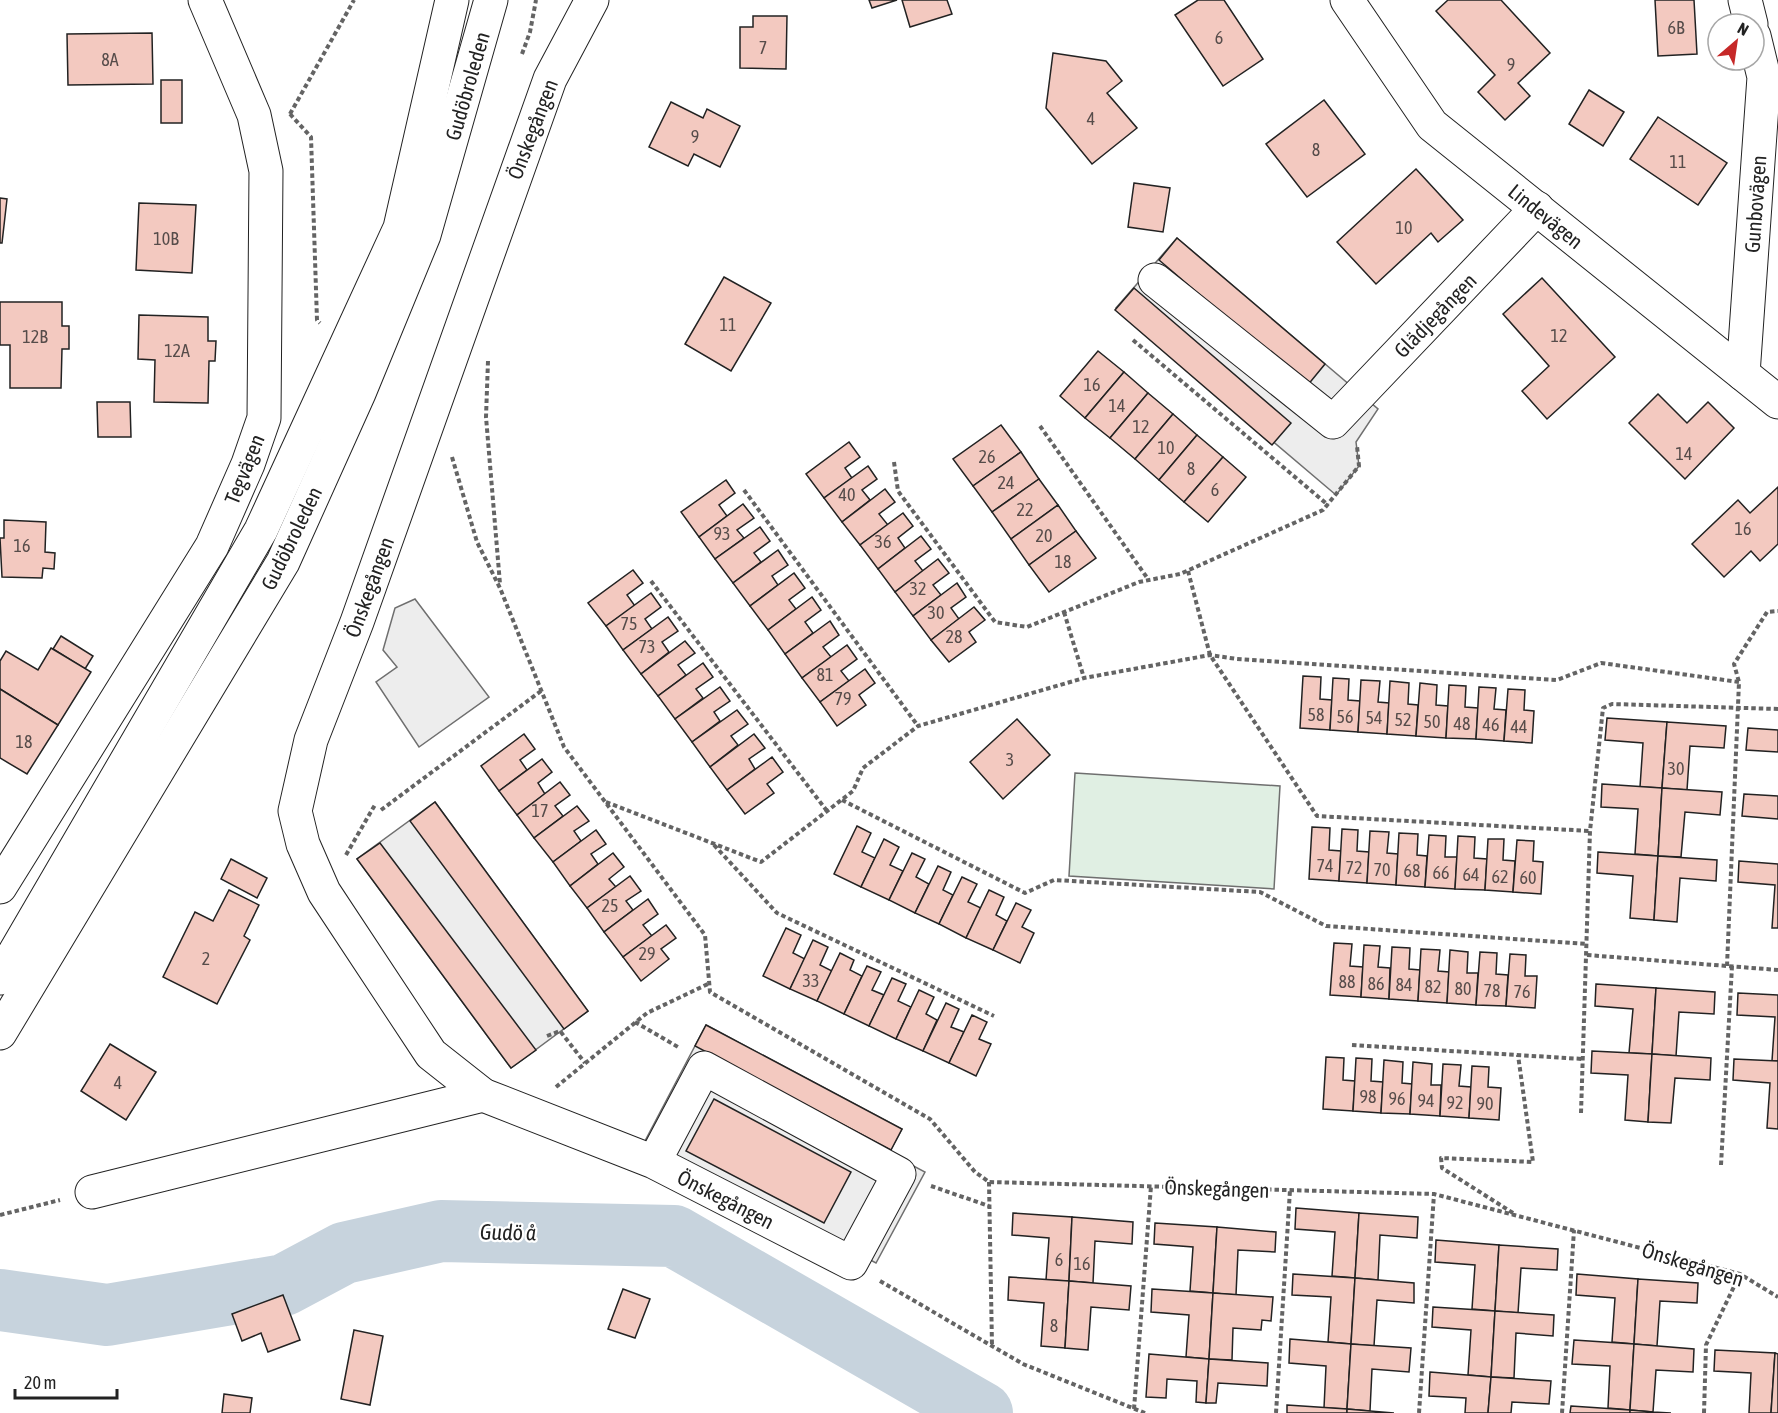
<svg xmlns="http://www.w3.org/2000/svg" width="1778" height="1413" font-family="'Asap Condensed',sans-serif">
<rect width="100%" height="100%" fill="#fff"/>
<!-- green -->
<polygon fill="#e0efe3" stroke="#6f6f6f" stroke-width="1.5" points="1075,773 1280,786 1274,889 1069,876"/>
<!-- parking -->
<g fill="#ededed" stroke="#6f6f6f" stroke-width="1.5">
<polygon points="1177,238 1378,409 1356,442 1359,466 1336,495 1116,308"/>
<polygon points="415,599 489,697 419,747 376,682 397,667 383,650 395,608"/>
<polygon points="435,802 588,1011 511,1068 357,859"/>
<polygon points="706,1025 902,1129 889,1153 925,1172 876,1263 645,1141"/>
</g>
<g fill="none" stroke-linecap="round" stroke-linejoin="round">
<!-- river -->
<polyline stroke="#c7d3dd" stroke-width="62" points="0,1300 107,1315 284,1285 344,1253 441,1231 674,1236 982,1413"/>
</g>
<!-- building -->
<g fill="#f3c9c0" stroke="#222" stroke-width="1.5">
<polygon points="869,0 897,0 872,8"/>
<polygon points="902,0 947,0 952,14 910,27"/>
<polygon points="1198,0 1224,0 1263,59 1223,86 1175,15"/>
<polygon points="1448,0 1501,0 1550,53 1518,83 1530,96 1505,120 1478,92 1495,75 1436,11"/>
<polygon points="1655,0 1694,0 1697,54 1658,56"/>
<polygon points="753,16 787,16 786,69 740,68 740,27 753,27"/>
<polygon points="152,33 153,84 68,85 67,34"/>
<polygon points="1053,53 1106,61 1122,81 1107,93 1137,128 1092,164 1046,108"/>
<rect x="161" y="80" width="21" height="43"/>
<polygon points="1589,90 1624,112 1603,146 1569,124"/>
<polygon points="1324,100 1365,154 1307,197 1266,144"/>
<polygon points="671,102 703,118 707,109 740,126 720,167 694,154 688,166 649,147"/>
<polygon points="1658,117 1727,163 1698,205 1630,159"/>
<polygon points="1416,169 1463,220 1438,242 1431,233 1376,284 1337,242"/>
<polygon points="1134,183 1170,188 1163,232 1128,227"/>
<polygon points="0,198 7,199 2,243 0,243"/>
<polygon points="139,203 196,205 192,273 136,270"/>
<polygon points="1177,238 1325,364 1307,386 1159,260"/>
<polygon points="724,277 771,303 731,371 685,344"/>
<polygon points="1542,278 1615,357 1547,419 1522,391 1549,366 1503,314"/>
<polygon points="1134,288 1291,423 1272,445 1115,310"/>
<polygon points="0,302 62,302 62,326 69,326 69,349 62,349 61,388 10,388 10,345 0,345"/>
<polygon points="139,315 208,317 208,341 216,341 215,361 209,361 208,403 154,402 155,360 138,359"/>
<polygon points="1098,351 1124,372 1085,418 1060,396"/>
<polygon points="1124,372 1148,393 1110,438 1085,418"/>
<polygon points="1148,393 1173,414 1135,459 1110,438"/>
<polygon points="1658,394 1687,423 1708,402 1734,428 1685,479 1629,423"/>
<polygon points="97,402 130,402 131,437 98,437"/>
<polygon points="1173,414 1197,435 1159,480 1135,459"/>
<polygon points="1001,425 1021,452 973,486 953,459"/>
<polygon points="1197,435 1223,457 1184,502 1159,480"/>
<polygon points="849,442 860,457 845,468 852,478 824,498 806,474"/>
<polygon points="1021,452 1039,479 992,512 973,486"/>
<polygon points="1223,457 1246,477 1208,522 1184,502"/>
<polygon points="868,466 877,479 862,490 870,500 842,522 824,498"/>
<polygon points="1039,479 1058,505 1011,539 992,512"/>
<polygon points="726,480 735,493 719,505 727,516 699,537 681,512"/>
<polygon points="1778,487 1778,544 1760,561 1751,551 1724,577 1692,544 1738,500 1750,513"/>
<polygon points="885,489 895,502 879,514 888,525 860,545 842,522"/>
<polygon points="743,504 754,518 737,530 744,538 715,559 699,537"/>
<polygon points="1058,505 1076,531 1029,565 1011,539"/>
<polygon points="903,513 913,526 898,538 905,548 878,569 860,545"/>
<polygon points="4,520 46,522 45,552 55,553 54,569 43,568 42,578 2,577 0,538 4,538"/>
<polygon points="760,527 770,541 754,553 761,562 733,583 715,559"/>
<polygon points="1076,531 1096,558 1049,592 1029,565"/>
<polygon points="921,536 931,549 915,561 923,571 895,592 878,569"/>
<polygon points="778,550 788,565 772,576 778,585 750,606 733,583"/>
<polygon points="938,559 949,573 933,585 941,595 913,616 895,592"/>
<polygon points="633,570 643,583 627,595 635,606 606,626 588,603"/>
<polygon points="794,573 805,588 789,600 796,609 768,630 750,606"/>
<polygon points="957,583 966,597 951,608 959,619 931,640 913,616"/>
<polygon points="651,593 661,607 645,619 652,629 623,650 606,626"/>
<polygon points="812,597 821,610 805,622 813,633 785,654 768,630"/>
<polygon points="974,607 985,620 969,632 976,642 949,662 931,640"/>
<polygon points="668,617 678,631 662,642 669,652 641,674 623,650"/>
<polygon points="830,621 839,635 823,647 831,657 802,678 785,654"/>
<polygon points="61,636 93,656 85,669 53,649"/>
<polygon points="685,641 695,653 678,665 686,675 658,696 641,674"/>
<polygon points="847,645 857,659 841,671 849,681 820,702 802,678"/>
<polygon points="51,648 91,672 58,725 0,689 0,661 6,651 38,670"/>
<polygon points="703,663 713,677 696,689 703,698 675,719 658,696"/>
<polygon points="865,669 875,683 859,695 866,705 837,726 820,702"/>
<polygon points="1303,676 1321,677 1320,699 1332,700 1330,730 1300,728"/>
<polygon points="1333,678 1349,679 1348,700 1360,701 1358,732 1330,730"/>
<polygon points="1361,680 1380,681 1378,702 1389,703 1387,734 1358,732"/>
<polygon points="1390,681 1409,683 1408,704 1418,705 1416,736 1387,734"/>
<polygon points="1420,683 1437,685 1436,705 1448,706 1446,738 1416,736"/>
<polygon points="1449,685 1466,686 1465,707 1478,708 1476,739 1446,738"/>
<polygon points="720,687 730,701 714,712 720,721 692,742 675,719"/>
<polygon points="1479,687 1496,688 1494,709 1506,710 1504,741 1476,739"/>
<polygon points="0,689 58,725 27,774 0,758"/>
<polygon points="1508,689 1525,690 1524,710 1534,711 1532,743 1504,741"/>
<polygon points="737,710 748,724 731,736 738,745 710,767 692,742"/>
<polygon points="1607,718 1667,722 1662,788 1640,787 1643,743 1605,740"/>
<polygon points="1017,719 1050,755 1003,799 970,762"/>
<polygon points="1667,722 1726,726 1724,748 1690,746 1687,790 1662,788"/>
<polygon points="1748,728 1778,730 1778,752 1746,750"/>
<polygon points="524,734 535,749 520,760 527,770 499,791 481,766"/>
<polygon points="754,734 765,748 749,759 755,769 727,790 710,767"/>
<polygon points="772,757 783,772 767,784 774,793 745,814 727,790"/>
<polygon points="542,759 552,772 538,783 545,794 517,815 499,791"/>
<polygon points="560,782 570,795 555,806 563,816 534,838 517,815"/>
<polygon points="1602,784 1662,788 1658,856 1635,854 1638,809 1601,807"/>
<polygon points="1662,788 1722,792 1720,815 1685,812 1681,857 1658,856"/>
<polygon points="1744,794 1778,796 1778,819 1742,816"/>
<polygon points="435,802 588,1011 564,1029 410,821"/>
<polygon points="577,806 589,821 574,831 581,841 553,862 534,838"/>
<polygon points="857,826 871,833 862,852 875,858 861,887 834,874"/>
<polygon points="1312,827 1330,828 1329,850 1341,851 1339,881 1309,879"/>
<polygon points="1342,829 1358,830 1357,851 1369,852 1367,883 1339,881"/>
<polygon points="596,830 606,844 591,854 598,864 570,886 553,862"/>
<polygon points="1370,831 1389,832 1387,853 1398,854 1396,885 1367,883"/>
<polygon points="1399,833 1418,834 1417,855 1427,856 1425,887 1396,885"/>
<polygon points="1429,835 1446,836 1445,857 1457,857 1455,889 1425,887"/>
<polygon points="1458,836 1475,837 1474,858 1487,859 1485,890 1455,889"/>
<polygon points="884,839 899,847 890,865 903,871 889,900 861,887"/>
<polygon points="1488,839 1504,839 1503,860 1515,861 1513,892 1485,890"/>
<polygon points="1517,840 1534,841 1533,861 1543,862 1541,894 1513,892"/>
<polygon points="380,843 536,1050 511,1068 357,859"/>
<polygon points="1598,852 1658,856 1654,920 1630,918 1633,876 1597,873"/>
<polygon points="613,853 624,867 609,879 616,887 587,908 570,886"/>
<polygon points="912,853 925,859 916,877 929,884 915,913 889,900"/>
<polygon points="1658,856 1717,860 1716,881 1680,878 1677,922 1654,920"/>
<polygon points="231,859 267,878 257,898 221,879"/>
<polygon points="1739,861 1778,864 1778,928 1772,928 1775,885 1738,882"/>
<polygon points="938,866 951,872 943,890 953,895 939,924 915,913"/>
<polygon points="630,876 641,891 626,901 633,910 604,932 587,908"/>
<polygon points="962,877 977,884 968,902 981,908 966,938 939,924"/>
<polygon points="229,890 259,905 244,936 250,940 217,1004 163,977 195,912 213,921"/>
<polygon points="989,890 1004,897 996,915 1007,921 993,950 966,938"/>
<polygon points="648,899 658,914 643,925 652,936 623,957 604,932"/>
<polygon points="1016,903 1031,910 1022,927 1034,933 1020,963 993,950"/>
<polygon points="666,925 676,938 661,949 669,959 641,981 623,957"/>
<polygon points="786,928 801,935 793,953 805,959 790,989 763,976"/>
<polygon points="813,940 828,947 820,965 832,971 817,1001 790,989"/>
<polygon points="1334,943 1352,944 1350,966 1363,967 1361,997 1330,995"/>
<polygon points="1364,945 1380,946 1378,967 1390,968 1389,999 1361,997"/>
<polygon points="1392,947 1410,948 1409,969 1420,970 1418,1001 1389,999"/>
<polygon points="1421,949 1440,950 1438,971 1449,972 1447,1003 1418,1001"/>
<polygon points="1450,950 1468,952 1467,973 1478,973 1476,1005 1447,1003"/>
<polygon points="1480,952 1497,953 1496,974 1508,975 1506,1006 1476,1005"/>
<polygon points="840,953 854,960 850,970 862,976 844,1014 817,1001"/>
<polygon points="1510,954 1526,955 1525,976 1537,976 1535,1008 1506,1006"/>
<polygon points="867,966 881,972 872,990 884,995 869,1026 844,1014"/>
<polygon points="892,978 906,984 898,1001 911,1007 896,1039 869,1026"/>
<polygon points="1596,984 1656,988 1652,1054 1629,1053 1633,1009 1595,1006"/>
<polygon points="1656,988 1715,992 1714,1014 1679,1012 1676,1056 1652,1054"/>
<polygon points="919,990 934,997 926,1014 937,1020 923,1051 896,1039"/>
<polygon points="1738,993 1778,995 1778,1061 1772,1061 1775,1017 1737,1015"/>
<polygon points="946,1003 959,1009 951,1027 964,1032 949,1063 923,1051"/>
<polygon points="972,1015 987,1022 979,1039 991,1044 976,1076 949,1063"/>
<polygon points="706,1025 902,1129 891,1150 695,1046"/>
<polygon points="110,1044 156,1072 126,1120 81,1091"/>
<polygon points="1592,1051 1652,1054 1648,1122 1625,1120 1628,1075 1591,1073"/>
<polygon points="1652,1054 1711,1058 1710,1080 1675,1078 1671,1123 1648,1122"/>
<polygon points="1326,1057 1344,1058 1343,1080 1355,1081 1353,1111 1323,1109"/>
<polygon points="1356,1058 1372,1059 1371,1081 1383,1082 1381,1113 1353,1111"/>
<polygon points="1734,1059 1778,1061 1778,1129 1767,1128 1770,1083 1733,1080"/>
<polygon points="1384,1060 1403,1062 1402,1083 1412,1084 1410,1114 1381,1113"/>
<polygon points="1413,1062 1432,1064 1431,1085 1441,1085 1440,1116 1410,1114"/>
<polygon points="1443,1064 1461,1065 1459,1086 1471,1087 1469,1118 1440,1116"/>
<polygon points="1472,1066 1489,1067 1488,1087 1501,1088 1499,1120 1469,1118"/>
<polygon points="714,1099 851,1172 824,1223 686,1151"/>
<polygon points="1296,1208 1359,1213 1355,1278 1332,1276 1335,1232 1295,1229"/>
<polygon points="1013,1213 1072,1217 1069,1281 1046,1280 1049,1238 1012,1235"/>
<polygon points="1359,1213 1418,1217 1417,1238 1380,1235 1378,1280 1355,1278"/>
<polygon points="1072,1217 1133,1222 1132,1244 1095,1241 1093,1283 1069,1281"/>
<polygon points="1155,1223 1217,1227 1213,1293 1190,1291 1193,1247 1154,1244"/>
<polygon points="1217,1227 1276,1232 1275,1252 1238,1250 1236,1295 1213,1293"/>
<polygon points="1436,1240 1499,1245 1495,1311 1472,1309 1475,1265 1435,1262"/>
<polygon points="1499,1245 1558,1249 1557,1270 1521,1268 1518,1313 1495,1311"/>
<polygon points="1293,1274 1355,1278 1351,1344 1328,1342 1331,1297 1292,1295"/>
<polygon points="1577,1274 1638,1279 1634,1344 1612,1342 1615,1298 1576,1295"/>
<polygon points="1009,1277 1069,1281 1065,1348 1041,1346 1044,1303 1008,1300"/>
<polygon points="1355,1278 1414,1283 1414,1303 1377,1300 1374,1346 1351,1344"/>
<polygon points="1638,1279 1698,1283 1697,1303 1660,1301 1657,1346 1634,1344"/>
<polygon points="1069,1281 1131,1286 1129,1310 1091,1307 1088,1350 1065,1348"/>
<polygon points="623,1289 650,1299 635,1338 608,1329"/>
<polygon points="1152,1289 1213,1293 1209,1359 1186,1357 1189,1315 1151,1312"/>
<polygon points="1213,1293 1273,1297 1271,1321 1262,1320 1261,1330 1233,1328 1232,1360 1209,1359"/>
<polygon points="283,1295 300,1340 268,1352 261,1333 242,1341 232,1314"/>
<polygon points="1433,1307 1495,1311 1491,1377 1468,1375 1471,1330 1432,1327"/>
<polygon points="1495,1311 1554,1315 1553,1336 1516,1333 1514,1378 1491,1377"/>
<polygon points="354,1330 383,1336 370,1405 341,1399"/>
<polygon points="1290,1339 1351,1344 1347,1409 1324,1408 1326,1366 1289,1363"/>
<polygon points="1574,1340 1634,1344 1630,1410 1608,1408 1610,1366 1572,1364"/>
<polygon points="1351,1344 1411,1348 1409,1372 1372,1369 1370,1411 1347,1409"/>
<polygon points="1634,1344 1694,1349 1693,1372 1656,1370 1653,1412 1630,1410"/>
<polygon points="1715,1350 1775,1353 1771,1413 1749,1413 1751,1373 1714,1371"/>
<polygon points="1775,1353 1778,1354 1778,1413 1771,1413"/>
<polygon points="1149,1354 1209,1359 1206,1403 1196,1402 1197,1381 1167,1379 1166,1398 1146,1397"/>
<polygon points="1209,1359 1268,1363 1267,1386 1218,1383 1216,1403 1206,1403"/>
<polygon points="1430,1372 1491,1377 1488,1413 1465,1413 1466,1398 1429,1396"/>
<polygon points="1491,1377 1551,1381 1549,1404 1512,1402 1511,1413 1488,1413"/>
<polygon points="224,1394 252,1398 250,1413 222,1413"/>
<polygon points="1287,1405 1347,1409 1347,1413 1287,1413"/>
<polygon points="1571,1406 1630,1410 1630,1413 1570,1413"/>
<polygon points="1347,1409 1370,1411 1394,1413 1347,1413"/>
<polygon points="1630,1410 1653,1412 1671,1413 1630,1413"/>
</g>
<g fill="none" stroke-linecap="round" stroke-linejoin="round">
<!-- minor casing -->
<g stroke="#222" stroke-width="35">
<g id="minor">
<polyline points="592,0 550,79 357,622 311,740 295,811 303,844 324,892 431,1054 483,1095 654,1162 851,1263 899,1174 704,1068 654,1162"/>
<polyline points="1347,0 1432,125 1778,402"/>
<polyline points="1745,0 1751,24"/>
<polyline points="1155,280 1333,422 1537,208"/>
<polyline points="1743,374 1764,77 1754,36"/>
<polyline points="0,887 212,546 248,464 264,418 266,171 254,115 205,0"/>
<polyline points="92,1192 483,1095"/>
</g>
</g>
<!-- major casing -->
<g stroke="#222" stroke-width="35">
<g id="major">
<polyline points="0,978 261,530 400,228 452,0"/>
<polyline points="0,1033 283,562 359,393 424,235 491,0"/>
</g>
</g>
<!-- path -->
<g stroke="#646464" stroke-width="4" stroke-dasharray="4.5 3" stroke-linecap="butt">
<polyline points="522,54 530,32 536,0"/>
<polyline points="290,114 311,137 317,320 320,323"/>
<polyline points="290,114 354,0"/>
<polyline points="1133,340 1328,505"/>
<polyline points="488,361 486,417 500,584"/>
<polyline points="1040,426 1148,579"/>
<polyline points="452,457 477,542 500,588 564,747 705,935 710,992 930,1119 975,1172 989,1182 1434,1194 1740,1274 1778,1297"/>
<polyline points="894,462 898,491 995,622 1027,627 1139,582 1180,574 1323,510 1359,466 1357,446"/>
<polyline points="744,490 918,726"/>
<polyline points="1188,571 1210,655 1317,816 1590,831"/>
<polyline points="651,581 827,811"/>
<polyline points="1064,612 1084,678"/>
<polyline points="842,800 1025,893 1054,880 1260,892 1326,926 1587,944"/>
<polyline points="606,802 761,862 853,791 863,768 918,726 1084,678 1210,655 1237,659 1557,680 1601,663 1739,682"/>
<polyline points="381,810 541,691"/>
<polyline points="714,845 777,913 994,1016"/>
<polyline points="346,855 376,803"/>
<polyline points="1587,955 1778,970"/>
<polyline points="1727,966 1739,682 1734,664 1767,612 1778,611"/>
<polyline points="635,1022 678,1047"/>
<polyline points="547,1036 560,1031 585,1063"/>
<polyline points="1352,1045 1583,1059"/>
<polyline points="556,1087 647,1013 710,983"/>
<polyline points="1581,1113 1590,831 1603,708 1612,704 1778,709"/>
<polyline points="1721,1165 1732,966"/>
<polyline points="989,1182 992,1346"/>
<polyline points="931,1186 989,1206"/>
<polyline points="1513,1213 1442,1168 1441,1158 1533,1162 1518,1055"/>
<polyline points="0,1215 60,1200"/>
<polyline points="880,1281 1023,1364 1145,1413"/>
<polyline points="1134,1409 1151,1186"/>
<polyline points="1276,1413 1290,1190"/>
<polyline points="1419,1413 1434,1194"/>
<polyline points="1562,1413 1574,1230"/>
<polyline points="1704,1413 1706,1345 1740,1274"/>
</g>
<!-- minor -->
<use href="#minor" stroke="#fff" stroke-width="33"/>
<!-- major -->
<use href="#major" stroke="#fff" stroke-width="33"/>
</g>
<g text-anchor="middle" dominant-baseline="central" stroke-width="4.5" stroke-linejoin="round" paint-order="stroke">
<!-- number labels -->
<g font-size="18" fill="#564c4a">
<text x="1676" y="27">6B</text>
<text x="1219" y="37">6</text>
<text x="763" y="47">7</text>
<text x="110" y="59">8A</text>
<text x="1511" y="64">9</text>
<text x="1091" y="118">4</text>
<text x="695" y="136">9</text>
<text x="1316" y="149">8</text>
<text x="1678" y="161">11</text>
<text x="1404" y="227">10</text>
<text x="166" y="238">10B</text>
<text x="728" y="324">11</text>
<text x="1559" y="335">12</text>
<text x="35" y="336">12B</text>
<text x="177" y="350">12A</text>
<text x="1092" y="384">16</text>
<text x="1117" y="405">14</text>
<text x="1141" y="426">12</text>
<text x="1166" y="447">10</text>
<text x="1684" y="453">14</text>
<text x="987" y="456">26</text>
<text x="1191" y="468">8</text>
<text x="1006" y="482">24</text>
<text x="1215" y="489">6</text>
<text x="847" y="494">40</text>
<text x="1025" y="509">22</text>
<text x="1743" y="528">16</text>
<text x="722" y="533">93</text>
<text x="1044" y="535">20</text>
<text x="883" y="541">36</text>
<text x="22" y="545">16</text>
<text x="1063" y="561">18</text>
<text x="918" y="588">32</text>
<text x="936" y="612">30</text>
<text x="629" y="623">75</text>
<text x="954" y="636">28</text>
<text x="647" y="646">73</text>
<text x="825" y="674">81</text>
<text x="843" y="698">79</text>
<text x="1316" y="714">58</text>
<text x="1345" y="716">56</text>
<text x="1374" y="717">54</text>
<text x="1403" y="719">52</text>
<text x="1432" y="721">50</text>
<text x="1462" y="723">48</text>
<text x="1491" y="724">46</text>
<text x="1519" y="726">44</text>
<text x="24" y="741">18</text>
<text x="1010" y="759">3</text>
<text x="1676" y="768">30</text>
<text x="540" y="810">17</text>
<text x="1325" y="865">74</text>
<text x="1354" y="867">72</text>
<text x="1382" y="869">70</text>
<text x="1412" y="870">68</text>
<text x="1441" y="872">66</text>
<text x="1471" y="874">64</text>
<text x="1500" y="876">62</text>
<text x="1528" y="877">60</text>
<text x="610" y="905">25</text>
<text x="647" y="953">29</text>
<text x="206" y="958">2</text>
<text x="811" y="980">33</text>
<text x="1347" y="981">88</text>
<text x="1376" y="983">86</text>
<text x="1404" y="984">84</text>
<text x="1433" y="986">82</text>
<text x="1463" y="988">80</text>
<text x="1492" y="990">78</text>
<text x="1522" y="991">76</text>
<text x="118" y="1082">4</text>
<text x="1368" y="1096">98</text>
<text x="1397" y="1098">96</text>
<text x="1426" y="1100">94</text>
<text x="1455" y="1102">92</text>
<text x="1485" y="1103">90</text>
<text x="1059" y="1259">6</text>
<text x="1082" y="1263">16</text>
<text x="1054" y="1325">8</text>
</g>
<!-- street labels -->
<g font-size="21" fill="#222" stroke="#fff">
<text transform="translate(467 86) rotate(-74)">Gudöbroleden</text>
<text transform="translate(532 129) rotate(-69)">Önskegången</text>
<text transform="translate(1755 204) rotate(-86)">Gunbovägen</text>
<text transform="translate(1546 216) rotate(39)">Lindevägen</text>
<text transform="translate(1435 315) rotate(-46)">Glädjegången</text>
<text transform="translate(244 469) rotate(-68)">Tegvägen</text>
<text transform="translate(291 538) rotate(-64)">Gudöbroleden</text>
<text transform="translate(369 587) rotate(-70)">Önskegången</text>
<text transform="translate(1217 1188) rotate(2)">Önskegången</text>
<text transform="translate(726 1199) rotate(27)">Önskegången</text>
<text transform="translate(1693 1264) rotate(17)">Önskegången</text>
</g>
<!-- water labels -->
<g font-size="22" font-style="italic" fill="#222" stroke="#fff">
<text transform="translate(508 1232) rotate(1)">Gudö å</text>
</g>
</g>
<!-- north arrow -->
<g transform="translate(1736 42) rotate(29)"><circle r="28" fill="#ffffff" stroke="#a7a7a7" stroke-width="1.5"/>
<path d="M0-4.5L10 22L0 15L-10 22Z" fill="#c62828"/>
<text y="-9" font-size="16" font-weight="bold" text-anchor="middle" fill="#222222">N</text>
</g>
<!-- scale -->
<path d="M15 1389v9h102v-9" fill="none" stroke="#222222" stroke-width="3"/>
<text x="24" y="1389" font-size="18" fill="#222222" stroke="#ffffff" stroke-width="4.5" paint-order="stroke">20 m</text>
</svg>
